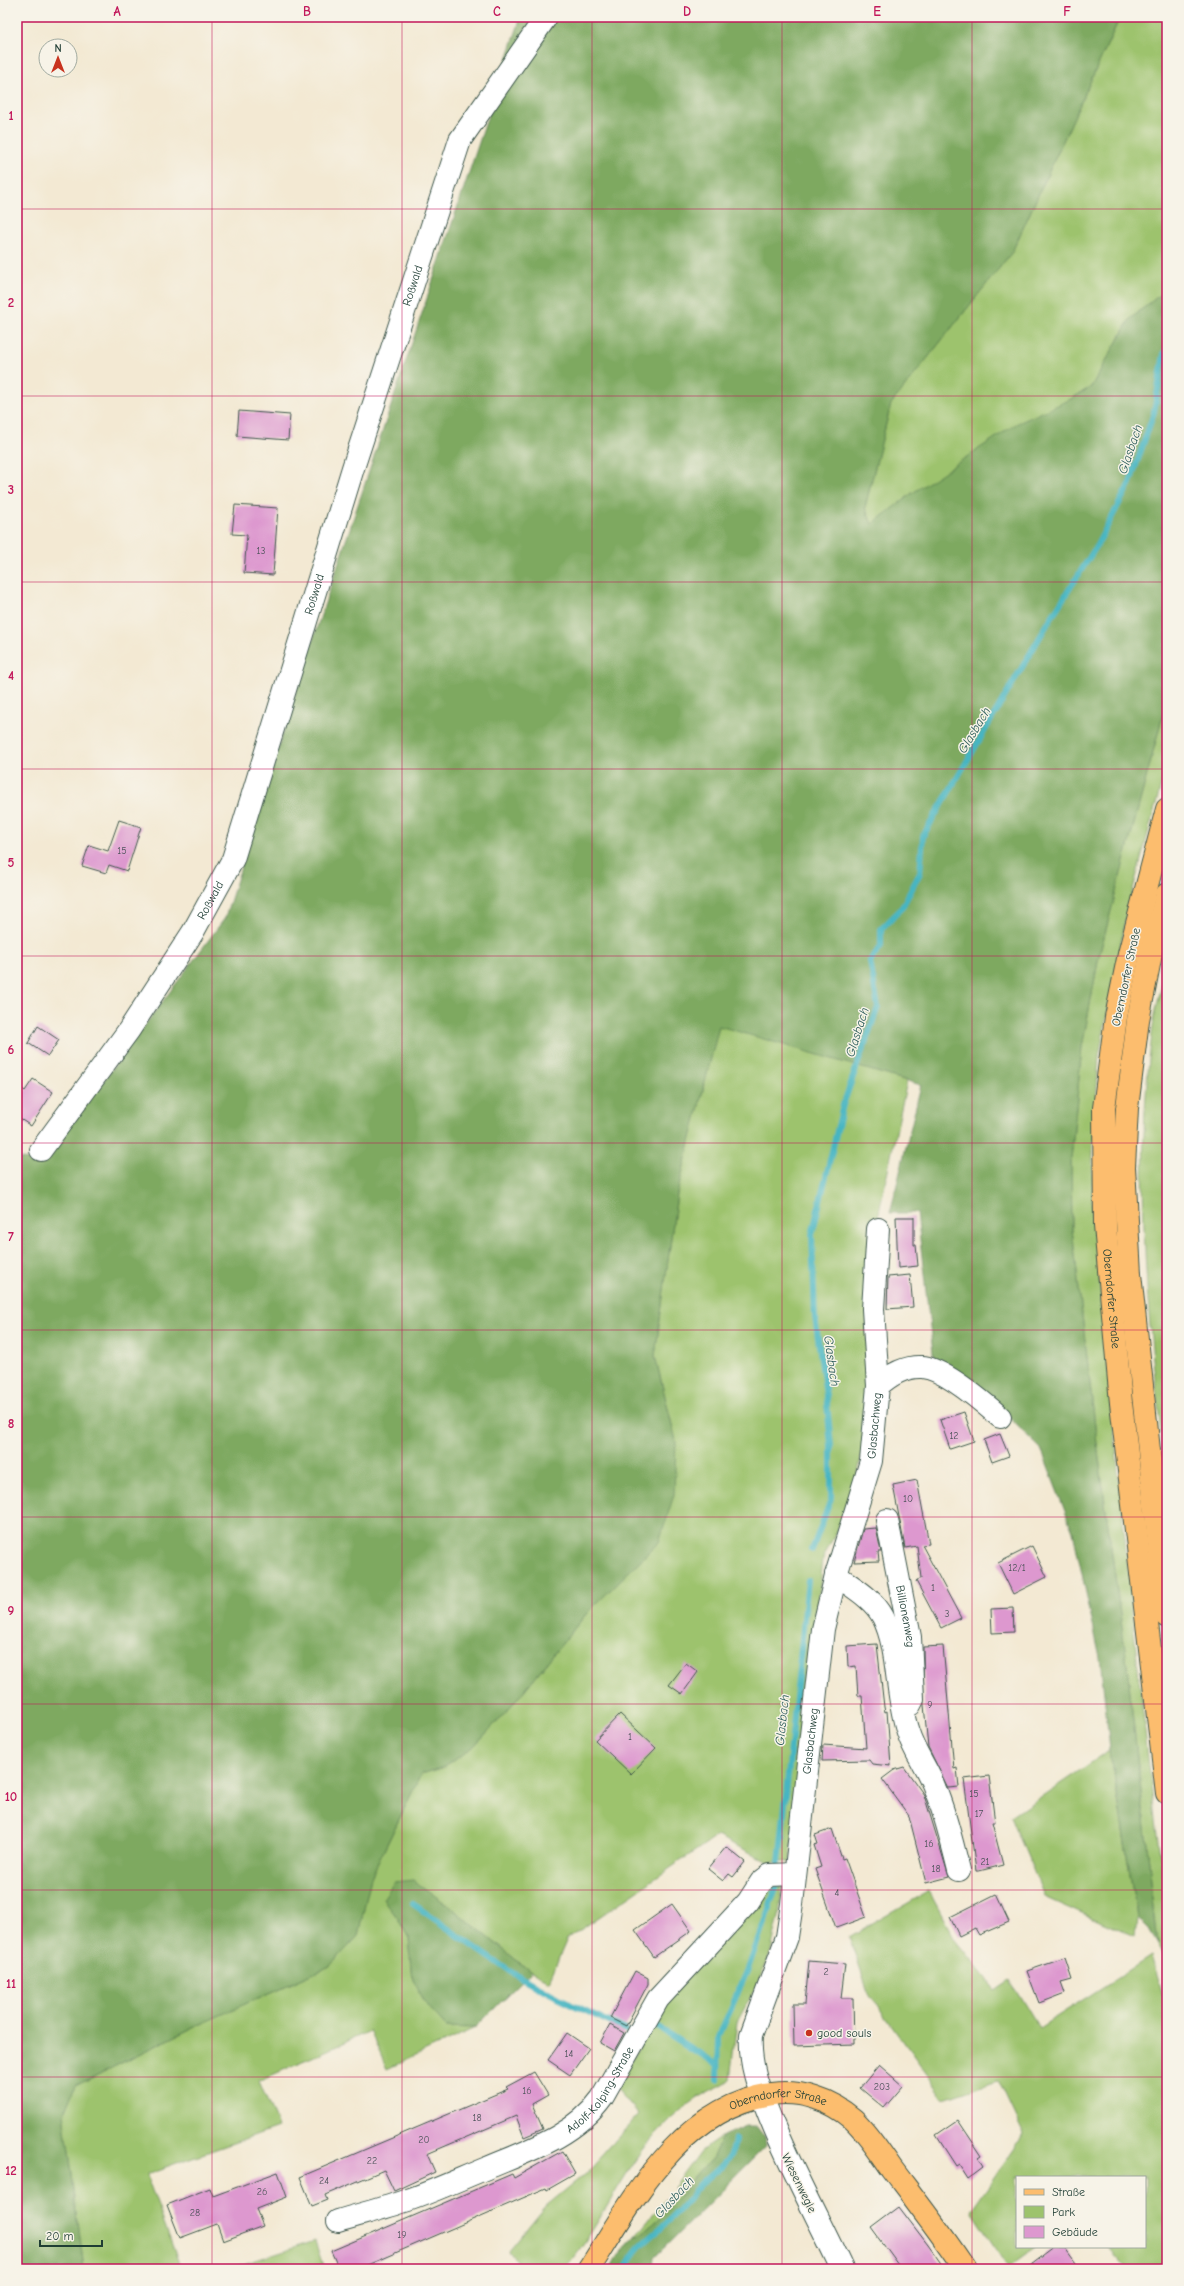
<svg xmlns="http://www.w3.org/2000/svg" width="1184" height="2286" font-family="'Comic Neue',sans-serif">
<rect width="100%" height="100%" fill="#f7f3e8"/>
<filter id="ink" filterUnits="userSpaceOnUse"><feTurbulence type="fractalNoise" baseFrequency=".025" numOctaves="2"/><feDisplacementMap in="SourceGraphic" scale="8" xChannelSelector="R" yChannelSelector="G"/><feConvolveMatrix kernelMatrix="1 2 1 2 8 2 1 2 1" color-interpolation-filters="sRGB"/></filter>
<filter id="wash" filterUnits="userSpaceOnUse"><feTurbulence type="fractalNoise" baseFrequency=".012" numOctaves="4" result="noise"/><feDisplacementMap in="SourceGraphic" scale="16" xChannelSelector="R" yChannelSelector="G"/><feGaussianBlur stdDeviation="0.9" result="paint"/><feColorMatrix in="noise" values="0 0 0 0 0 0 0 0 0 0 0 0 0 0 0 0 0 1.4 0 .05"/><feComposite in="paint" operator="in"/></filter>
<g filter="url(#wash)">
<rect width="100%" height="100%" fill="#f3e9d3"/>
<!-- green -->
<g fill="#9dc36d" stroke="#5e8050">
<polygon points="1120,17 1167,17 1167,289 1130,319 1091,387 911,494 872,525 865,507 891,404 1012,252"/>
<polygon points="1167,699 1167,763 1126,915 1099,1056 1093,1144 1092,1210 1137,1660 1156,1828 1167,1901 1167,1961 1158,1944 1126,1657 1097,1444 1072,1229 1071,1159 1082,1047 1099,956"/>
<path d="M 1167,966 L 1167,1479 C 1148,1335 1133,1178 1152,1034 C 1154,1011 1162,988 1167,966 Z"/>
<polygon points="719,1025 907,1081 879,1212 867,1258 867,1403 863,1448 854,1493 823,1559 790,1862 769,1862 717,1836 567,1939 549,1981 531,1972 452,1908 383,1899 397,1917 409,1938 413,1980 446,2027 475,2028 387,2069 370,2031 259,2081 278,2127 146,2174 181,2269 84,2269 64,2113 75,2086 198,2025 330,1966 358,1936 371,1877 421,1774 445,1767 473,1747 509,1709 587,1613 659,1541 676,1441 655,1356 677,1194"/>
<polygon points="1110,1750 1137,1917 1135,1937 1044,1896 1011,1817"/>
<path d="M 782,1886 L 779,1917 L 770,1954 L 756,1987 L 737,2022 L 730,2079 C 723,2086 712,2089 704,2094 C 686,2104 669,2120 655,2135 C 619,2176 600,2228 564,2269 L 522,2269 L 509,2251 L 546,2206 L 586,2173 L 639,2114 L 616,2088 L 662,2004 L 765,1889 Z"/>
<polygon points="929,1891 955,1940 995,1990 1010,1980 1039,2028 1151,1956 1167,2008 1167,2269 1129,2269 1109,2247 1145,2247 1145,2177 1017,2177 1017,2247 1035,2247 1008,2267 971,2211 1024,2135 998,2080 944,2098 868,1992 849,1937"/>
<polygon points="723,2136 713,2157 658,2220 641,2234 633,2238 666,2198 670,2200 677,2191 674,2188 701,2151"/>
<polygon points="315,2241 324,2269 228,2269"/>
</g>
<!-- forest -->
<g fill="#7ea960" stroke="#4e734a">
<polygon points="521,17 1120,17 1012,252 891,404 865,507 872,524 911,494 1016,424 1071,399 1091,387 1130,319 1167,289 1167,699 1099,956 1082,1047 1071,1159 1072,1229 1097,1444 1126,1657 1158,1944 1149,1929 1137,1917 1110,1750 1100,1658 1073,1532 1041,1449 985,1394 934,1362 917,1213 890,1213 921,1085 719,1026 677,1194 655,1356 676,1441 674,1495 659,1542 587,1613 509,1709 473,1747 445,1767 421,1774 371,1877 358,1936 330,1966 198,2025 75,2086 64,2113 84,2269 17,2269 17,1159 44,1160 225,918 304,666"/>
<polygon points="413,1880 452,1908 531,1972 475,2028 446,2027 427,2006 413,1980 409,1938 397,1917 383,1899 394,1882"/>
<polygon points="745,2126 757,2126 765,2137 766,2146 654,2258 653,2269 610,2269 619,2253 633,2238 641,2234 658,2220 713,2157 723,2136"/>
</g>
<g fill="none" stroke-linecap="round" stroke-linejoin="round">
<!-- stream -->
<g stroke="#47b5c2" stroke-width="6">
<polyline points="812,1550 831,1499 831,1446 827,1403 815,1317 812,1235 843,1105 878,1007 870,961 881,946 881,929 901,909 920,873 923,836 1051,618 1096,547 1130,483 1154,412 1164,354 1167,349"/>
<polyline points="779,1863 808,1580"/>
<polyline points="413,1904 509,1971 559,1998 626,2030"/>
<polyline points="656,2026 717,2065"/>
<polyline points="718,2079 719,2036 748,1969 776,1888"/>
<path d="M 626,2269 C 634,2244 658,2233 675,2215 C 684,2205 692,2193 701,2184 C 716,2170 733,2161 735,2139"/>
</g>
</g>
<g id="blocks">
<!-- building -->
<g fill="#dd98cf">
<polygon points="239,411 290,415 288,440 237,436"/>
<polygon points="235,505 278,508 273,575 244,573 247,535 232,534"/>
<polygon points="119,820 141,827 127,871 109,865 106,873 82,866 89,845 108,851"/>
<polygon points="38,1026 59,1040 48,1056 28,1043"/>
<polygon points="33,1079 53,1092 31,1126 17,1117 17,1086 25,1091"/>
<polygon points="896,1217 914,1217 914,1245 916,1245 918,1266 898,1268"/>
<polygon points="910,1275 913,1307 887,1309 888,1277"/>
<polygon points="964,1412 974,1441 950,1449 940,1420"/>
<polygon points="1000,1434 1009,1456 992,1462 984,1440"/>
<polygon points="917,1480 929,1544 922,1545 961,1618 941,1628 916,1581 921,1578 917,1546 905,1548 893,1485"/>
<polygon points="876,1528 881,1552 878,1552 879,1561 854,1562 863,1529"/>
<polygon points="1032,1546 1047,1577 1013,1594 998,1563"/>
<polygon points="1013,1608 1014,1632 992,1633 991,1609"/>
<polygon points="877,1644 884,1707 885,1712 887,1711 891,1766 872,1764 869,1760 822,1761 823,1745 866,1748 862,1696 858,1696 856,1666 848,1667 847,1646"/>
<polygon points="943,1646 954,1769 957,1768 959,1787 948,1788 928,1747 924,1705 923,1647"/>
<polygon points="686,1663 698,1672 682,1694 669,1685"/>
<polygon points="620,1714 656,1748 631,1774 595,1740"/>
<polygon points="904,1767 924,1795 949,1877 926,1883 909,1816 882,1779 894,1770"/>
<polygon points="989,1776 995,1823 992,1823 1003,1865 979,1871 976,1871 964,1779"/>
<polygon points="832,1829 842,1859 845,1858 866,1917 836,1928 815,1869 821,1867 814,1845 818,1844 815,1835"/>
<polygon points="726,1847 745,1862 733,1877 729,1874 723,1881 708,1869"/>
<polygon points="996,1894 1009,1922 979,1935 975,1928 959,1936 950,1917"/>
<polygon points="672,1904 691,1931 654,1957 635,1930"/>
<polygon points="1065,1958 1072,1979 1061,1982 1065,1993 1039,2003 1027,1971"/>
<polygon points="809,1961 845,1964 841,1998 853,1998 854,2044 794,2046 793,2004 805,2004"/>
<polygon points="635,1971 648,1978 648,1984 626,2026 610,2018"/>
<polygon points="610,2025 624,2033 614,2051 600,2043"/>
<polygon points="567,2033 589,2048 570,2075 548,2060"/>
<polygon points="879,2065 903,2086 884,2108 860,2088"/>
<polygon points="534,2072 548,2095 532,2104 543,2129 524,2137 516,2116 427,2154 435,2172 394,2191 384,2170 325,2195 327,2200 312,2206 300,2177 508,2089 506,2087"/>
<polygon points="958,2120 982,2156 979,2158 984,2166 968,2178 959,2164 956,2166 936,2135"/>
<polygon points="562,2151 575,2174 547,2190 546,2188 358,2269 339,2269 331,2251 512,2174 514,2178"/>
<polygon points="278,2172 287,2197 256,2209 263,2226 223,2241 217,2224 180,2238 167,2205 210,2188 213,2196"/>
<polygon points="899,2207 928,2245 945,2269 901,2269 871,2228"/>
<polygon points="1055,2247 1065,2247 1081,2269 1026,2269"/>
</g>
</g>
</g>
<g filter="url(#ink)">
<use href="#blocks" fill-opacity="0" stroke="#3f574c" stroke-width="1"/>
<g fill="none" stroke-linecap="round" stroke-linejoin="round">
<!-- street casing -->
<g stroke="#3f574c" stroke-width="24">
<g id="street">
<path id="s1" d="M 41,1150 L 129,1030 L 193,932 L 233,859 L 353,468 L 460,140 L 546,17"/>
<path d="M 878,1386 C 890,1375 905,1366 922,1367 C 943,1368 984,1403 1000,1417"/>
<path id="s2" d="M 887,1520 L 910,1637 L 913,1699 L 910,1705 L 904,1708"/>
<path d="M 836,1575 C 852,1587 873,1598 883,1617 C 900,1651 895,1695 908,1732 C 914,1752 928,1769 935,1789 C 946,1815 952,1843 959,1870"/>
<path id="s3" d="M 338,2221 C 361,2214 385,2208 408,2200 C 434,2191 460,2179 487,2168 C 528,2151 575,2136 602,2098 L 658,1999 L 748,1902 L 761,1882 L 770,1875 L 795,1874"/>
<path id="s4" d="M 842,2269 C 818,2218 791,2169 770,2117 C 759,2089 749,2065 751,2035 L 787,1937 L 792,1904 L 823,1629 L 836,1575 L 871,1461 L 878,1386 L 873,1309 L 878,1229"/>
</g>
</g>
<!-- primary casing -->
<g stroke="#3f574c" stroke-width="24">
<g id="primary">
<path id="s5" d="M 1167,809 L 1129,954 L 1116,1017 L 1104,1108 L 1105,1226 L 1121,1403 L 1167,1793"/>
<polyline points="1167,894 1152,949 1138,1020 1127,1108 1124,1167 1130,1274 1167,1617"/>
<path id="s6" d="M 589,2269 C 634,2198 681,2107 772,2094 C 801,2090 831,2100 853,2119 C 869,2134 880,2152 892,2169 C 917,2202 942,2234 965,2269"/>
</g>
</g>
<!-- street -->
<use href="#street" stroke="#fff" stroke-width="22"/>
<!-- primary -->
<use href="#primary" stroke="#fcbd6e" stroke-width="22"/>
</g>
</g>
<!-- grid -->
<path fill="none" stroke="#c2185b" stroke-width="1" stroke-opacity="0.55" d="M 212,17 L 212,2269M 402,17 L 402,2269M 592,17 L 592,2269M 782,17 L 782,2269M 972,17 L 972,2269M 17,209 L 1167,209M 17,396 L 1167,396M 17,582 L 1167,582M 17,769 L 1167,769M 17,956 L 1167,956M 17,1143 L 1167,1143M 17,1330 L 1167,1330M 17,1517 L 1167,1517M 17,1704 L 1167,1704M 17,1890 L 1167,1890M 17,2077 L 1167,2077"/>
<!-- markers -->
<circle fill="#c8321e" stroke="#f7f3e8" stroke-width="1.5" cx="809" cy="2033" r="4"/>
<g text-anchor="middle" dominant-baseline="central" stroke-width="3" stroke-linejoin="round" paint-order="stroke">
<!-- number labels -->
<g font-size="10" fill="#4e545b">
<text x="261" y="551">13</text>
<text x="122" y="851">15</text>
<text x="954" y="1436">12</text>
<text x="908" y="1499">10</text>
<text x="1017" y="1568">12/1</text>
<text x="933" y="1588">1</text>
<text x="947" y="1614">3</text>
<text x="930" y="1705">9</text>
<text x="630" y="1737">1</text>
<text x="974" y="1794">15</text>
<text x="979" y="1814">17</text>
<text x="929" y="1844">16</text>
<text x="985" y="1862">21</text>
<text x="936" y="1869">18</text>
<text x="837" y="1893">4</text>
<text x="826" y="1972">2</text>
<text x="569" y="2054">14</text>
<text x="882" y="2087">203</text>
<text x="527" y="2091">16</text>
<text x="477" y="2118">18</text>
<text x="424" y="2140">20</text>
<text x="372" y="2161">22</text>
<text x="324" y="2181">24</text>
<text x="262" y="2192">26</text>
<text x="195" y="2213">28</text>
<text x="402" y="2235">19</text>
</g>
<!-- street labels -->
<g font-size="12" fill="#1f3d34" stroke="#f7f3e8">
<text stroke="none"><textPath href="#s1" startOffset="950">Roßwald</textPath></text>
<text stroke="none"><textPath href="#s1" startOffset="626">Roßwald</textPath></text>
<text stroke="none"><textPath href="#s1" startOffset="302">Roßwald</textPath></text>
<text transform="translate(1126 977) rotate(-78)">Oberndorfer Straße</text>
<text stroke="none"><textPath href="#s5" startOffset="497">Oberndorfer Straße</textPath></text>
<text stroke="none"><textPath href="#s4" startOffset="878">Glasbachweg</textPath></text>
<text stroke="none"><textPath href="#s2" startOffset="98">Billionenweg</textPath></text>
<text stroke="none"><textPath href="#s4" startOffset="555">Glasbachweg</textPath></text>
<text stroke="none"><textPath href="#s3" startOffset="300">Adolf-Kolping-Straße</textPath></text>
<text stroke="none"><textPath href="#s6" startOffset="268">Oberndorfer Straße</textPath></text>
<text transform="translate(799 2183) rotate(64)">Wiesenwegle</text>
</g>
<!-- poi labels -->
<g font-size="12" fill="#1f3d34" stroke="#f7f3e8" text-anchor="start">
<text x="817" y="2033">good souls</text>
</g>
<!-- water labels -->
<g font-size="13" font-style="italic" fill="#295b58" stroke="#f7f3e8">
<text transform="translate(1130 449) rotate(-71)">Glasbach</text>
<text transform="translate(974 730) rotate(-59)">Glasbach</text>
<text transform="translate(857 1032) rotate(-72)">Glasbach</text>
<text transform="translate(832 1361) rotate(82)">Glasbach</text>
<text transform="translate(782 1720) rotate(-84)">Glasbach</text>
<text transform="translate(674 2197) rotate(-47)">Glasbach</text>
</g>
</g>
<!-- margin -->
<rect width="1184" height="2286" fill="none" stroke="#f7f3e8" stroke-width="44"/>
<!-- legend -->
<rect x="1016" y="2176" width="130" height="72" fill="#f7f3e8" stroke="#a1aaa0"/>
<rect x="1024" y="2189" width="20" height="6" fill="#fcbd6e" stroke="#a1aaa0"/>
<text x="1052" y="2196" font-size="12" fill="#1f3d34">Straße</text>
<rect x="1024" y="2206" width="20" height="12" fill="#9dc36d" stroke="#a1aaa0"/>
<text x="1052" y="2216" font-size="12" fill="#1f3d34">Park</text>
<rect x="1024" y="2226" width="20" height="12" fill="#dd98cf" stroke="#a1aaa0"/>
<text x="1052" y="2236" font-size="12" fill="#1f3d34">Gebäude</text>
<!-- north arrow -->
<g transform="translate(58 58)"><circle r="19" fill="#f7f3e8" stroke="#a1aaa0"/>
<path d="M0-3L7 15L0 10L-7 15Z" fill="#c8321e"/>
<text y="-6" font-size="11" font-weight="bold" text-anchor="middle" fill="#1f3d34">N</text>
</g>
<!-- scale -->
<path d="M40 2240v6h62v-6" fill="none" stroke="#1f3d34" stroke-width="2"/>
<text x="46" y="2240" font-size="12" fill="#1f3d34" stroke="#f7f3e8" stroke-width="3" paint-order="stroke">20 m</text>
<rect x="22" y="22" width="1140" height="2242" fill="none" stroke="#c2185b" stroke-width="1.5"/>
<g font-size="13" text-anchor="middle" font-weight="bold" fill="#c2185b">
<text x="117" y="16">A</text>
<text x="307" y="16">B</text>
<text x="497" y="16">C</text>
<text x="687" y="16">D</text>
<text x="877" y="16">E</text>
<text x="1067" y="16">F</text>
<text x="11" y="120">1</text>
<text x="11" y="307">2</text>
<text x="11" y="494">3</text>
<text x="11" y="680">4</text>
<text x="11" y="867">5</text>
<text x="11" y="1054">6</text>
<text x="11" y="1241">7</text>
<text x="11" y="1428">8</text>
<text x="11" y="1615">9</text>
<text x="11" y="1801">10</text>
<text x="11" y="1988">11</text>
<text x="11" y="2175">12</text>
</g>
</svg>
